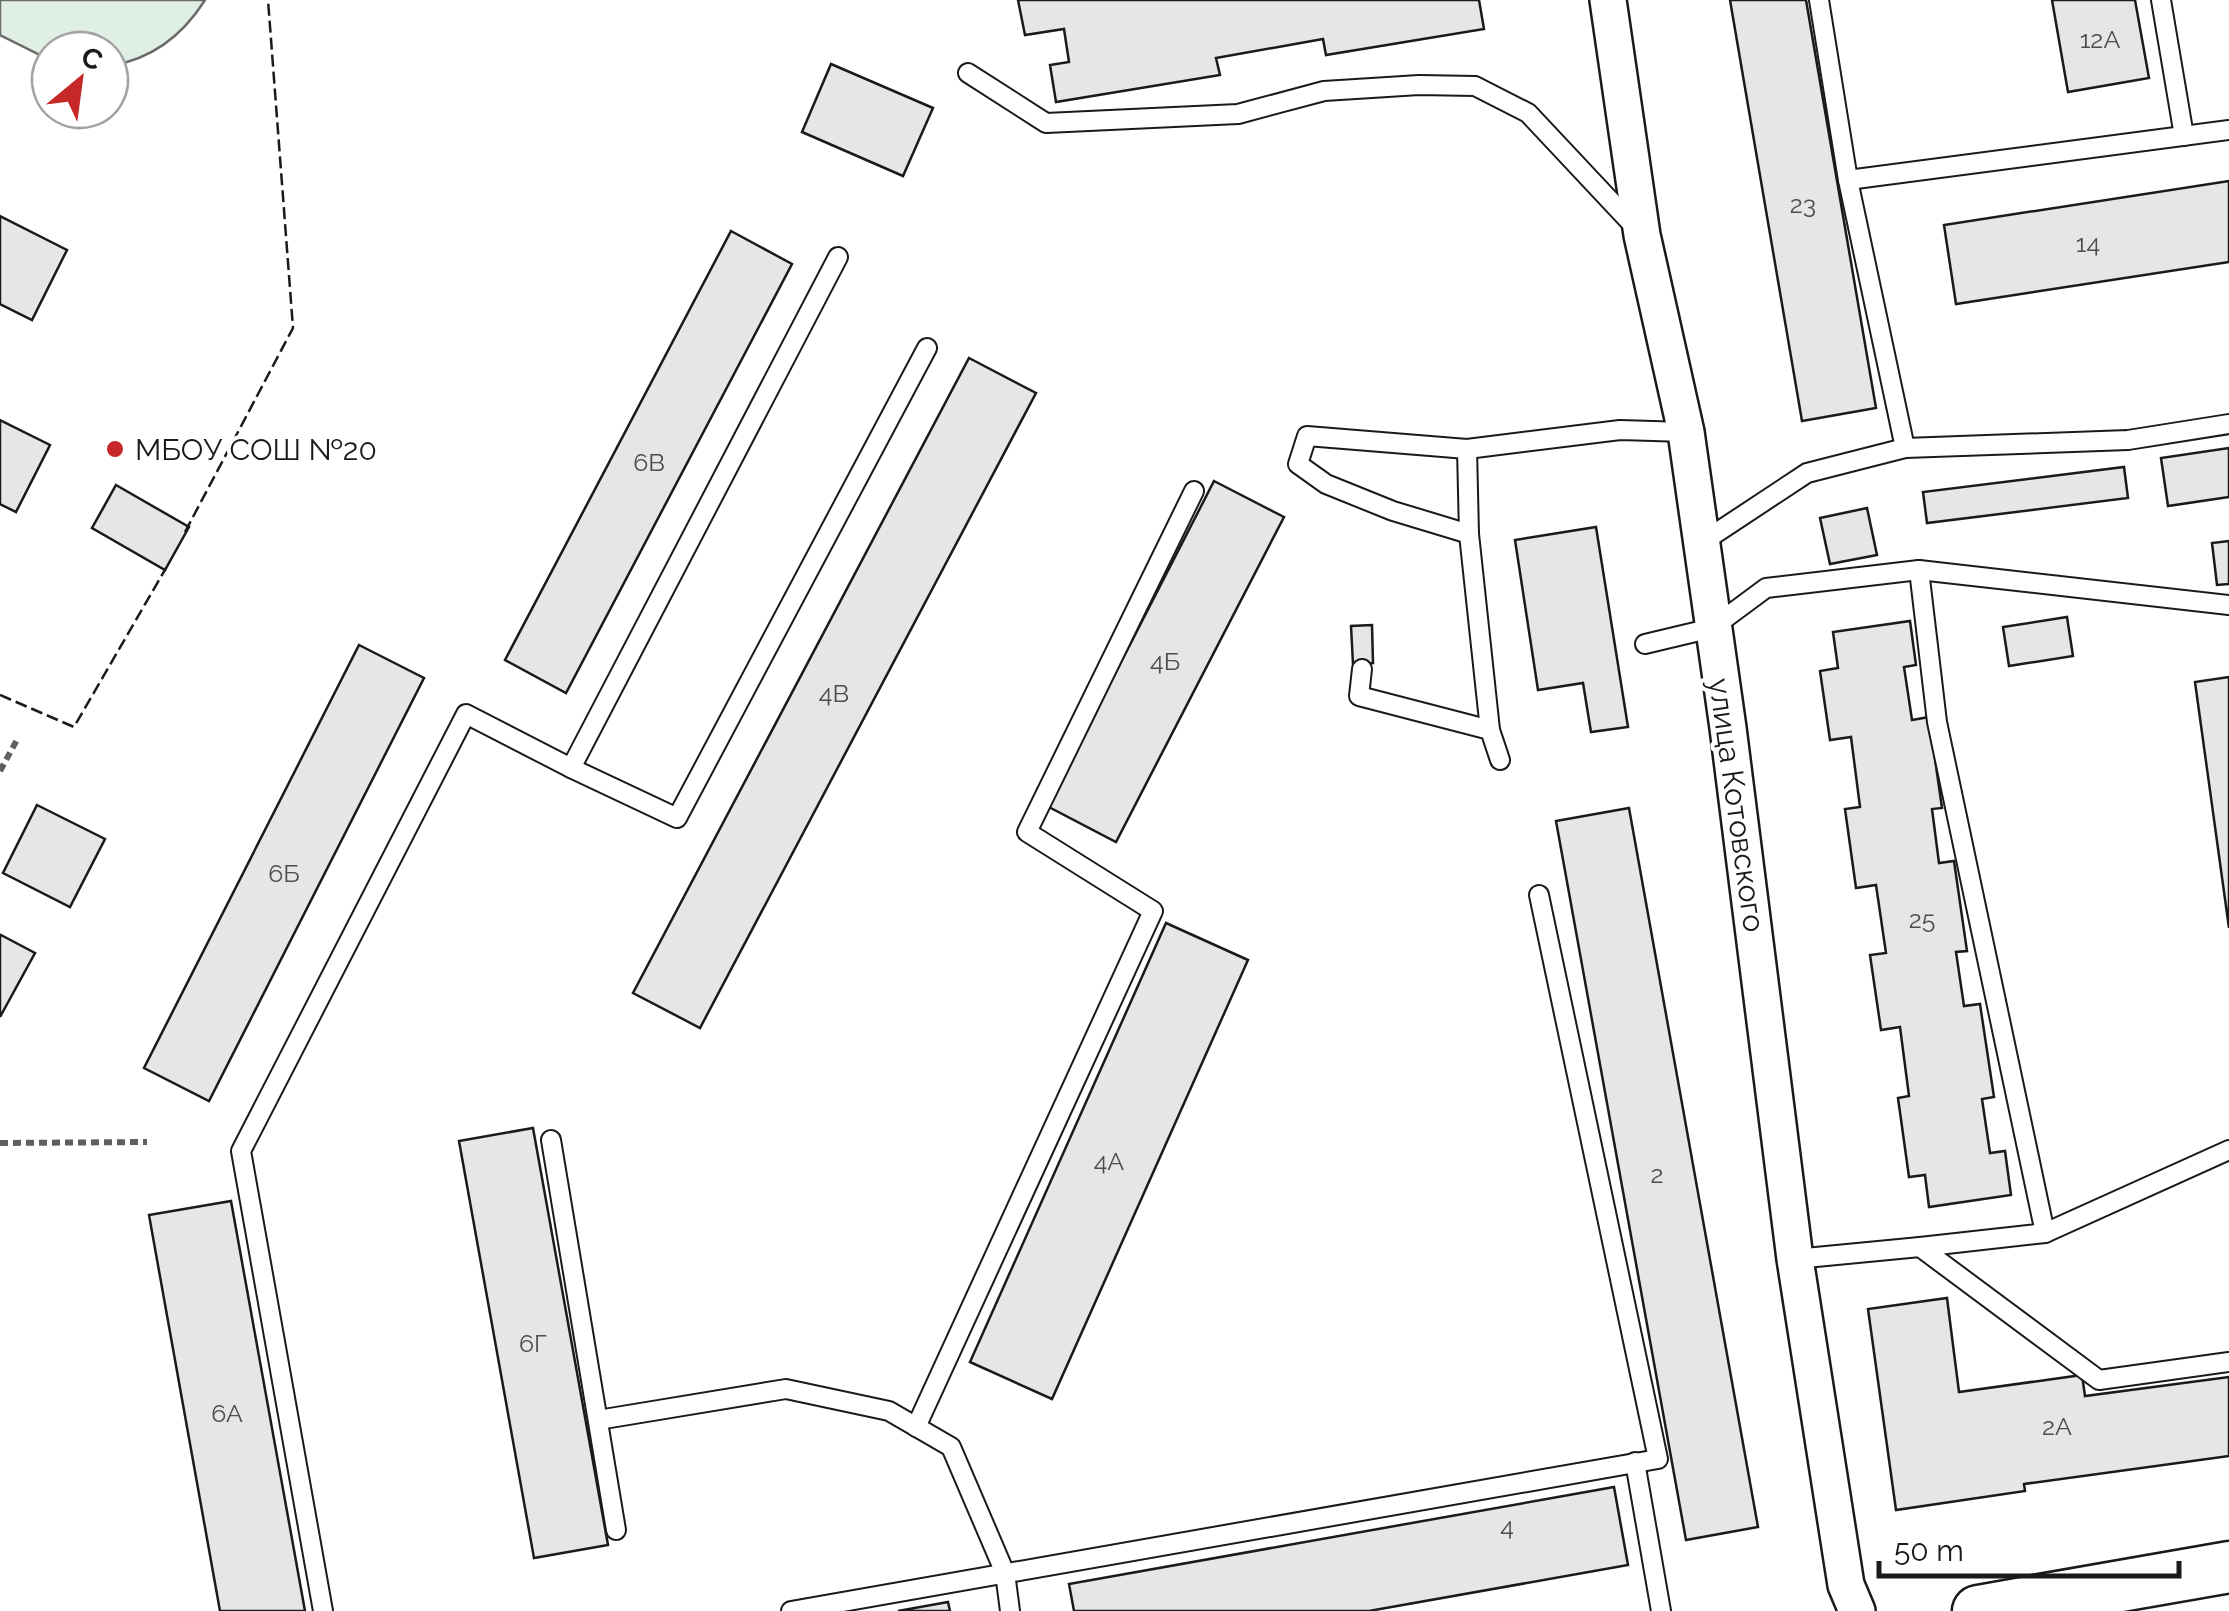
<svg xmlns="http://www.w3.org/2000/svg" width="2229" height="1611" font-family="Raleway,sans-serif">
<rect width="100%" height="100%" fill="#fff"/>
<!-- green -->
<path fill="#e0efe3" stroke="#6a6a6a" stroke-width="2.5" d="M 0,0 L 205,0 C 183,35 152,59 110,66 L 110,50 L 50,50 L 50,60 L 0,35 Z"/>
<!-- building -->
<g fill="#e6e6e6" stroke="#1a1a1a" stroke-width="2.5">
<polygon points="1018,0 1479,0 1484,29 1326,55 1323,39 1216,58 1220,75 1056,102 1050,65 1069,62 1064,29 1025,35"/>
<polygon points="1730,0 1806,0 1876,408 1802,421"/>
<polygon points="2052,0 2135,0 2149,78 2068,92"/>
<polygon points="831,64 933,108 903,176 802,132"/>
<polygon points="2229,181 2229,262 1956,304 1944,225"/>
<polygon points="0,216 67,250 32,320 0,304"/>
<polygon points="731,231 792,264 566,693 505,660"/>
<polygon points="969,358 1036,393 700,1028 633,993"/>
<polygon points="0,420 50,445 16,512 0,504"/>
<polygon points="2229,448 2229,497 2168,506 2161,458"/>
<polygon points="2124,467 2128,498 1927,523 1923,492"/>
<polygon points="1214,481 1284,517 1116,842 1047,806"/>
<polygon points="116,485 189,527 165,570 92,528"/>
<polygon points="1867,508 1877,555 1830,564 1820,518"/>
<polygon points="1596,527 1628,727 1591,732 1583,683 1538,690 1515,540"/>
<polygon points="2229,541 2229,584 2217,585 2212,543"/>
<polygon points="2067,617 2073,656 2009,666 2003,627"/>
<polygon points="1910,621 1916,665 1904,667 1912,720 1929,717 1942,808 1932,809 1939,863 1954,861 1967,951 1956,952 1964,1006 1980,1004 1994,1097 1982,1099 1990,1153 2005,1151 2011,1195 1929,1207 1925,1175 1909,1177 1898,1098 1909,1096 1900,1027 1881,1030 1870,955 1886,953 1876,885 1856,888 1845,809 1860,807 1851,737 1830,740 1820,671 1838,668 1833,632"/>
<polygon points="1372,625 1373,663 1353,664 1351,626"/>
<polygon points="359,645 424,678 209,1101 144,1068"/>
<polygon points="2229,677 2229,928 2195,682"/>
<polygon points="37,805 105,839 70,907 3,873"/>
<polygon points="1629,808 1758,1527 1686,1540 1556,821"/>
<polygon points="1166,923 1248,960 1052,1399 970,1362"/>
<polygon points="1,935 35,953 0,1017 0,937"/>
<polygon points="533,1128 608,1545 534,1558 459,1141"/>
<polygon points="231,1201 305,1611 220,1611 149,1215"/>
<polygon points="1947,1298 1959,1392 2082,1375 2085,1396 2229,1377 2229,1456 2024,1484 2025,1491 1896,1510 1868,1309"/>
<polygon points="1614,1487 1628,1565 1369,1611 1074,1611 1069,1584"/>
<polygon points="948,1602 950,1611 898,1611"/>
</g>
<g fill="none" stroke-linecap="round" stroke-linejoin="round">
<!-- service casing -->
<g stroke="#1a1a1a" stroke-width="22">
<g id="service">
<polyline points="1819,0 1848,180 1905,448"/>
<polyline points="2161,0 2184,136"/>
<polyline points="968,73 1046,123 1238,114 1324,91 1419,85 1475,86 1528,113 1635,227"/>
<polyline points="1848,180 2229,130"/>
<polyline points="1467,449 1469,534 1490,730"/>
<polyline points="1469,534 1393,511 1326,484 1298,464 1307,436 1467,449 1620,430 1686,432"/>
<polyline points="1701,543 1807,473 1905,448 2128,440 2229,424"/>
<polyline points="1919,570 1937,722 2045,1233 1920,1247 2099,1380 2229,1362"/>
<polyline points="1645,644 1712,628 1766,588 1919,570 2229,605"/>
<polyline points="1362,669 1359,696 1490,730 1500,760"/>
<polyline points="571,768 677,818 927,348"/>
<polyline points="551,1140 616,1530"/>
<polyline points="2045,1233 2229,1150"/>
<polyline points="1795,1259 1920,1247"/>
<polyline points="598,1420 786,1389 889,1411 951,1447 1005,1573 1010,1611"/>
<polyline points="916,1427 1153,911 1027,832 1194,491"/>
<polyline points="1635,1462 1661,1611"/>
<polyline points="323,1611 241,1151 466,714 571,768 838,257"/>
<polyline points="791,1611 1658,1459 1539,895"/>
</g>
</g>
<!-- minor casing -->
<g stroke="#1a1a1a" stroke-width="40">
<polyline id="minor" points="1608,0 1642,235 1686,432 1728,728 1795,1259 1846,1585 1857,1611"/>
</g>
<!-- secondary casing -->
<g stroke="#1a1a1a" stroke-width="55">
<polyline id="secondary" points="1978,1611 2229,1567"/>
</g>
<!-- path -->
<g stroke="#5f5f5f" stroke-width="6" stroke-dasharray="8 5" stroke-linecap="butt">
<polyline points="0,771 18,738"/>
<polyline points="0,1143 147,1142"/>
</g>
<!-- service -->
<use href="#service" stroke="#fff" stroke-width="18"/>
<!-- minor -->
<use href="#minor" stroke="#fff" stroke-width="35"/>
<!-- secondary -->
<use href="#secondary" stroke="#fff" stroke-width="50"/>
<!-- fence -->
<g stroke="#1a1a1a" stroke-width="2.5" stroke-dasharray="12 5" stroke-linecap="butt">
<polyline points="185,532 293,328 268,0"/>
<polyline points="0,695 74,727 166,568"/>
</g>
</g>
<!-- markers -->
<circle fill="#c62828" stroke="#fff" stroke-width="4" cx="115" cy="449" r="10"/>
<g text-anchor="middle" dominant-baseline="central" stroke-width="8" stroke-linejoin="round" paint-order="stroke">
<!-- number labels -->
<g font-size="25" fill="#4d4d4d">
<text x="2100" y="39">12А</text>
<text x="1803" y="204">23</text>
<text x="2088" y="243">14</text>
<text x="649" y="462">6В</text>
<text x="1165" y="661">4Б</text>
<text x="834" y="693">4В</text>
<text x="284" y="873">6Б</text>
<text x="1922" y="919">25</text>
<text x="1109" y="1161">4А</text>
<text x="1657" y="1174">2</text>
<text x="533" y="1343">6Г</text>
<text x="227" y="1413">6А</text>
<text x="2057" y="1426">2А</text>
<text x="1507" y="1526">4</text>
</g>
<!-- poi labels -->
<g font-size="30" fill="#1a1a1a" stroke="#fff" text-anchor="start">
<text x="135" y="449">МБОУ СОШ №20</text>
</g>
<!-- street labels -->
<g font-size="30" fill="#1a1a1a" stroke="#fff">
<text transform="translate(1737 805) rotate(82)">улица Котовского</text>
</g>
</g>
<!-- north arrow -->
<g transform="translate(80 80) rotate(29)"><circle r="48" fill="#ffffff" stroke="#a3a3a3" stroke-width="2.5"/>
<path d="M0-8L18 38L0 25L-18 38Z" fill="#c62828"/>
<text y="-15" font-size="28" font-weight="bold" text-anchor="middle" fill="#1a1a1a">С</text>
</g>
<!-- scale -->
<path d="M1879 1561v15h300v-15" fill="none" stroke="#1a1a1a" stroke-width="5"/>
<text x="1894" y="1561" font-size="30" fill="#1a1a1a" stroke="#ffffff" stroke-width="8" paint-order="stroke">50 m</text>
</svg>
